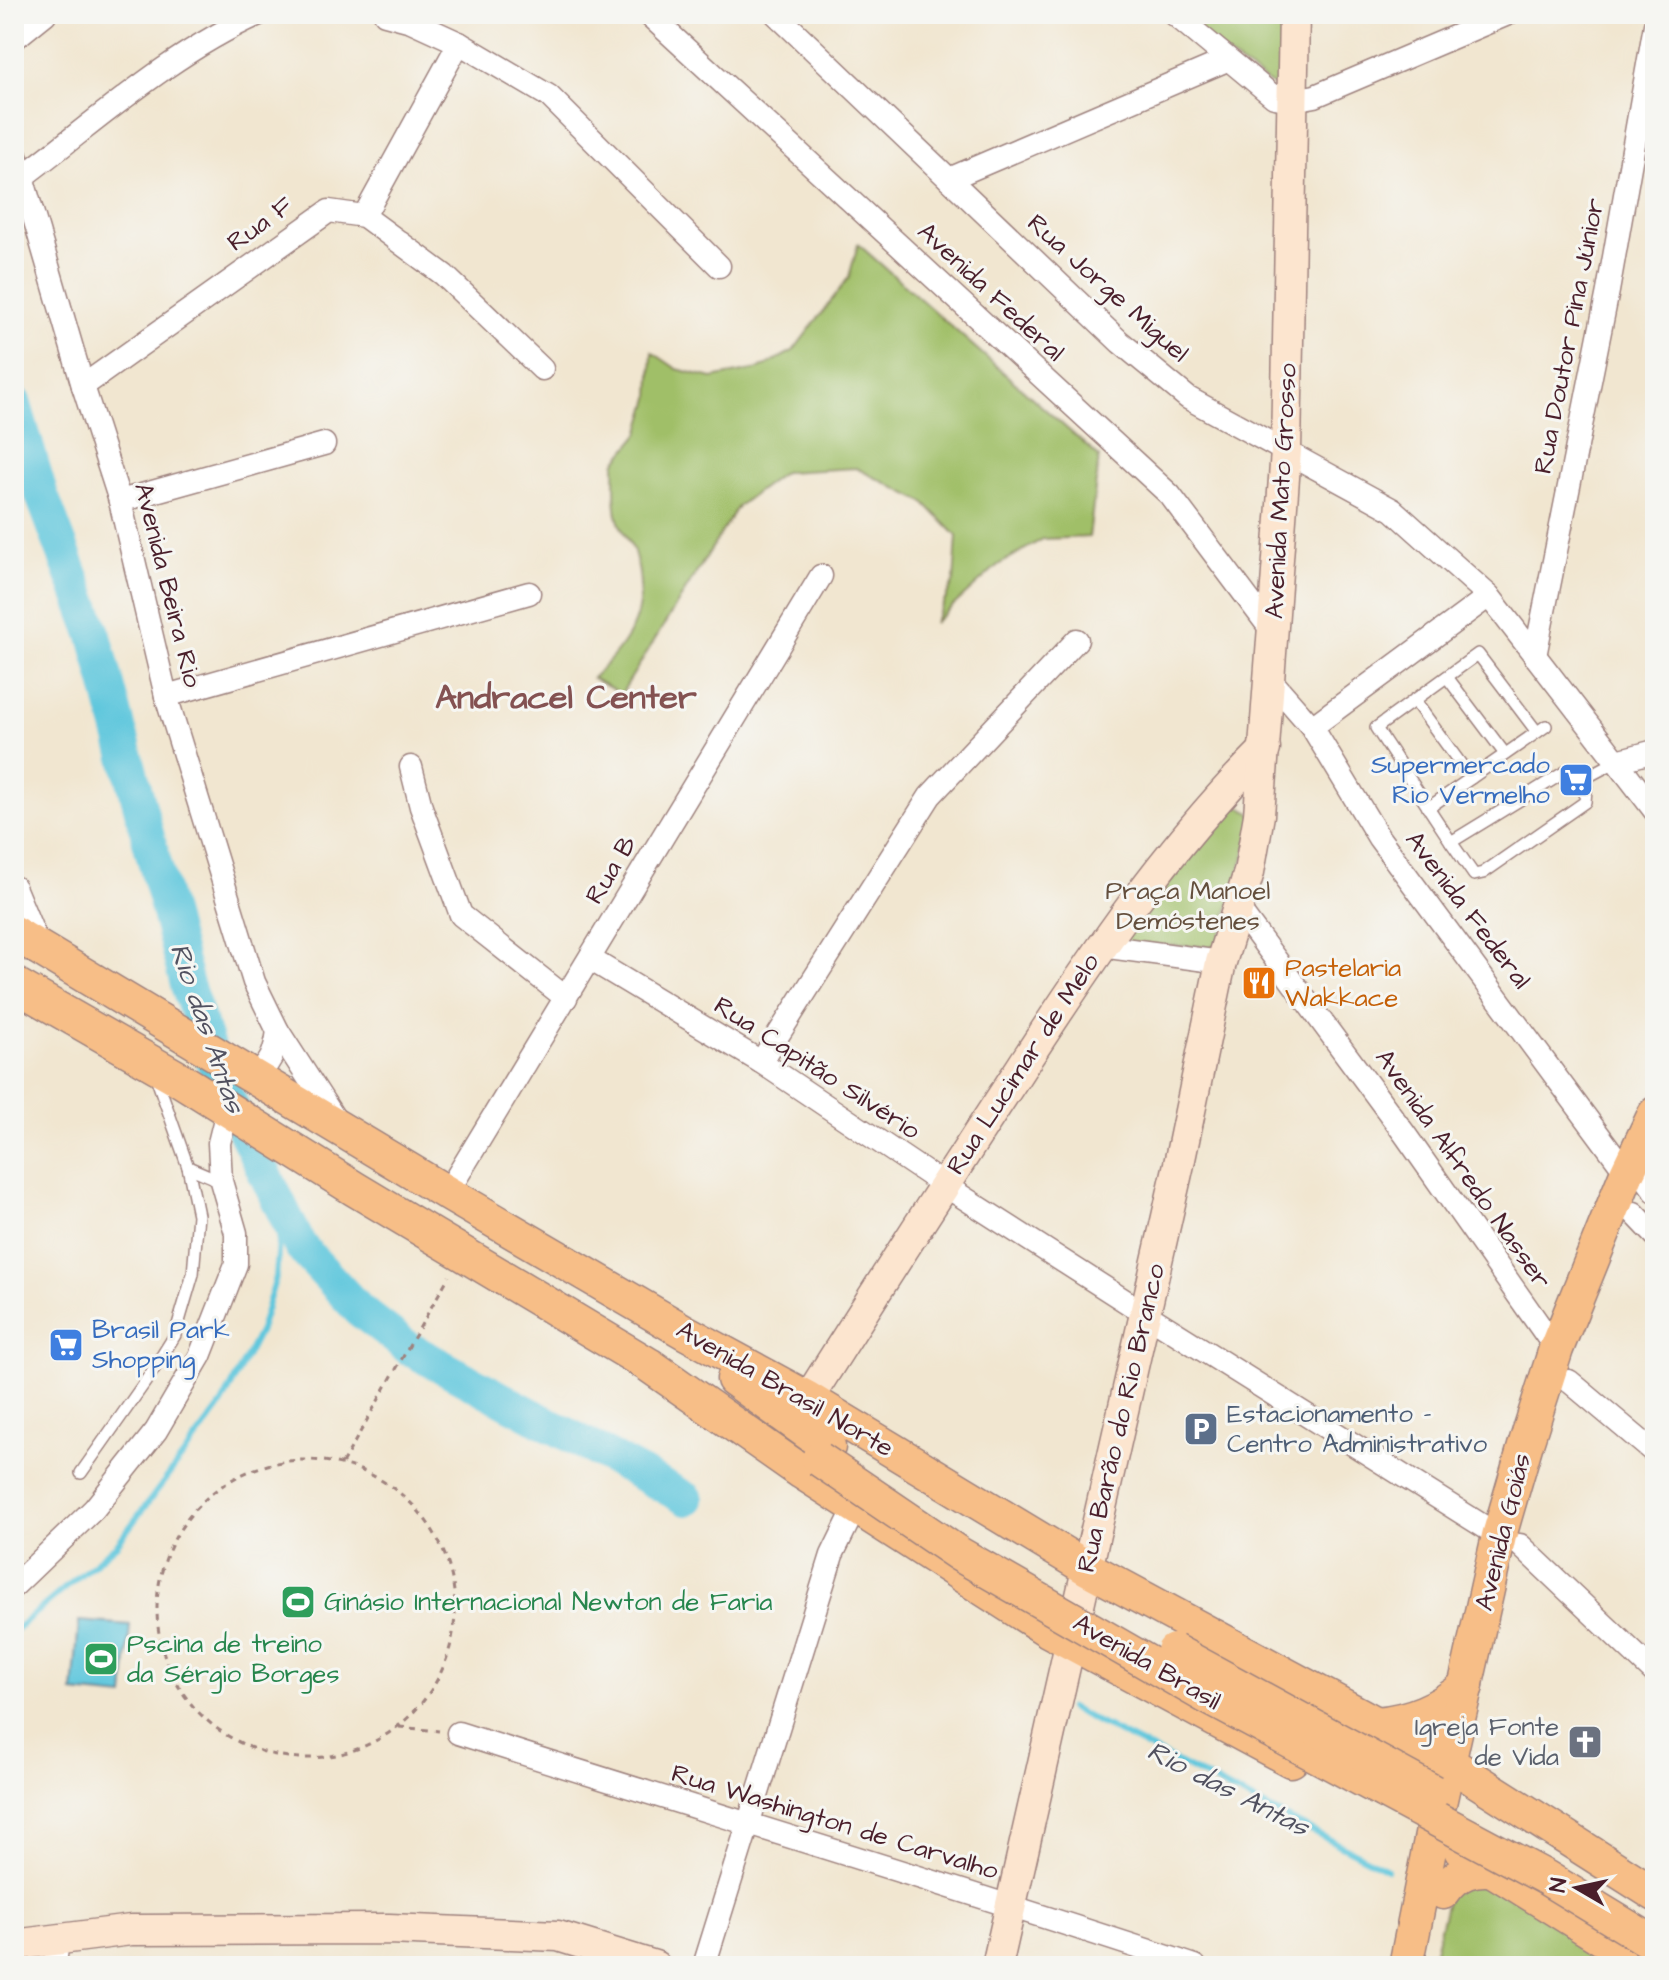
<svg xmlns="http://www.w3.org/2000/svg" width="1669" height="1980" font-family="'Architects Daughter',sans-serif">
<rect width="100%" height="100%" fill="#f6f6f2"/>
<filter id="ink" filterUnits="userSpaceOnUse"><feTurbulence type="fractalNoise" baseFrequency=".0125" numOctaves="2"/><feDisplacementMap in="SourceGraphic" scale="16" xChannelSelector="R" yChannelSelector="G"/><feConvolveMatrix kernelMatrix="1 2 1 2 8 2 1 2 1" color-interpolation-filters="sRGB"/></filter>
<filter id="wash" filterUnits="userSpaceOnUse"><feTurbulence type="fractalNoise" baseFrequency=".006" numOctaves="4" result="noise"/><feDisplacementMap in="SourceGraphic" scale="32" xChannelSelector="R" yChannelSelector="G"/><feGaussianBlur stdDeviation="1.8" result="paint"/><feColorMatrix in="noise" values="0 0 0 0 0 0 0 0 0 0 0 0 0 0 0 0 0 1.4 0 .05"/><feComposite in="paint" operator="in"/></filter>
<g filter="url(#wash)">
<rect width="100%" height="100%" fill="#f1e6d0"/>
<!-- green -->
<g fill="#a0bf67" stroke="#756f49" stroke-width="2">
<polygon points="1166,14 1289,14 1290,97"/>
<path d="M 858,244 L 1099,457 L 1089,537 L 1043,539 L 998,565 L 934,623 L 954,581 L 957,536 L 924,502 L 856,468 L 784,472 L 738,506 L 621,694 L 592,678 C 632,642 651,606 634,552 C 630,541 621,530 618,519 C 613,502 616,480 615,463 L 639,434 L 650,398 L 652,352 L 677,369 L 712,378 L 759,369 L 793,351 L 849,277 Z"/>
<polygon points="1221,796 1256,816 1217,947 1107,944"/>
<polygon points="1491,1870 1643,1966 1431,1966 1449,1892"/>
</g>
<!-- water -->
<polygon fill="#60c7dd" stroke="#557384" stroke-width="2" points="79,1621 130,1625 124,1697 73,1692"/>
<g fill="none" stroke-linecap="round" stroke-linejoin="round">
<!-- stream -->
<g stroke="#60c7dd" stroke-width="6">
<polyline points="14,1631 117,1544 222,1404 260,1330 276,1277 282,1207"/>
<polyline points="1070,1708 1387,1869"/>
</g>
<!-- river -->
<polyline stroke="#60c7dd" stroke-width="34" points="14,402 41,493 95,636 187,985 219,1079 300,1246 359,1310 410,1349 687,1499"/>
</g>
</g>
<g filter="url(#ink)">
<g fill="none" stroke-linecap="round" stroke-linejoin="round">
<!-- service casing -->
<g stroke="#9e827e" stroke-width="14">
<g id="service">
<polyline points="1447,677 1505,754"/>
<polyline points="1414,700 1471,778"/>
<polyline points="1587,777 1585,802 1483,873 1474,875 1451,842 1565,772 1587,777 1617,761"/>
<polyline points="1428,808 1546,726"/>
<polyline points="1451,842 1376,728 1478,654 1537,732"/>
<polyline points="188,1167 221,1181"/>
<polyline points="81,1473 150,1375 175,1335 193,1274 198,1215 188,1167 155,1074"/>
</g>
</g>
<!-- minor casing -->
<g stroke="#9e827e" stroke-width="25">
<g id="minor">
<polyline points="385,14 411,21 459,43 549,96 719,266"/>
<polyline points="648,14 1170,495 1273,632"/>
<polyline points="776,14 1120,342 1188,398 1393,510 1489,596 1655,811"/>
<polyline points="1174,14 1274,97 1293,100 1315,96 1508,14"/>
<polyline points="14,39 45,14"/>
<polyline points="14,149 83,386 120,501 166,696 254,982 278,1031 338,1124"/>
<path d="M 22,177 C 98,120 171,53 259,14"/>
<polyline points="949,179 1227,60"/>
<polyline points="364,216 459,43"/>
<polyline points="83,386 329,211 364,216 444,275 542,369"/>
<polyline points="120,501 324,444"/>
<polyline points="1535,656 1608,291 1655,25"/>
<polyline points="1269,678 1312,727 1379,838 1627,1173"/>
<polyline points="166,696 529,593"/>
<polyline points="1312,727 1489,596"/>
<polyline points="1617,761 1655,751"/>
<polyline points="411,767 421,807 461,915 566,998"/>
<polyline points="14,887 39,947"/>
<polyline points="1237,907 1404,1133 1556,1349"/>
<polyline points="1101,946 1221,962"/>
<polyline points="590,959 761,1062 944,1185 1144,1313 1499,1536"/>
<polyline points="761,1062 930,796 1077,640"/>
<path d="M 252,1077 C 271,1066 275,1052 278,1031"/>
<polyline points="1647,1180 1655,1191"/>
<polyline points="447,1193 821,576"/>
<polyline points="1634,1213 1655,1235"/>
<polyline points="1569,1381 1655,1453"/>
<polyline points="1520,1545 1655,1673"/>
<polyline points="14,1586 94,1509 156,1431 200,1356 236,1264 236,1233 221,1181 219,1143 227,1111"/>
<path d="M 458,1733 C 704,1811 951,1885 1195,1966"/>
<polyline points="55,1966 58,1938"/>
<polyline points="704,1966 832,1555 856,1506"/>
</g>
</g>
<!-- secondary casing -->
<g stroke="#9e827e" stroke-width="33">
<g id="secondary">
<path d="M 808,1399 C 876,1291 945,1184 1015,1077 C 1090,961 1167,847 1265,749"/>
<polyline points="14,1945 131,1930 389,1929 558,1936 655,1966"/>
<polyline points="997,1966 1179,1164 1221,962 1249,872 1259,815 1286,451 1294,14"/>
</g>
</g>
<!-- primary casing -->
<g stroke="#9e827e" stroke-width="37">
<g id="primary">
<polyline points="14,933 447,1193 685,1332 808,1399 1087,1568 1449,1763 1655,1894"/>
<polyline points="14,984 176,1077 355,1189 649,1365 802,1472 1048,1630 1291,1760"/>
<polyline points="734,1379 828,1447"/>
<path d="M 1376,1724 C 1411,1721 1439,1709 1466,1686"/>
<polyline points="1461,1850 1647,1966"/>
<path d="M 1443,1892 C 1456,1873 1473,1866 1497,1870"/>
<polyline points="1406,1966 1432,1835 1499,1536 1526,1443 1556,1349 1627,1173 1655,1114"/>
</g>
</g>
<!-- path -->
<g stroke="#9e827e" stroke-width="3" stroke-dasharray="6 6" stroke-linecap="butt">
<circle cx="306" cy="1609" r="149"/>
<polyline points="342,1464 449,1276"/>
<polyline points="399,1727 439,1731"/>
</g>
<!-- service -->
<use href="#service" stroke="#fff" stroke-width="11"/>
<!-- minor -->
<use href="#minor" stroke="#fff" stroke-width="22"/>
<!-- secondary -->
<use href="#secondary" stroke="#fce5cf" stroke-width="30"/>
<!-- primary -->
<use href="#primary" stroke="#f7be87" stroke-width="34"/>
<!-- primary-bridge casing -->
<g stroke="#9e827e" stroke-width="37" stroke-linecap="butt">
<g id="primary-bridge">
<polyline points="819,1459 959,1554 1206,1696 1545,1877 1655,1944"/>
<polyline points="1174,1651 1433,1792"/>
</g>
</g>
<!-- primary-bridge -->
<use href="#primary-bridge" stroke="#f7be87" stroke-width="34"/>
</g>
</g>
<!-- icons -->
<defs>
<g id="supermarket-square" transform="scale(1.8)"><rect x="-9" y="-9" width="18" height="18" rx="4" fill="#3f7fe0" stroke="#f6f6f2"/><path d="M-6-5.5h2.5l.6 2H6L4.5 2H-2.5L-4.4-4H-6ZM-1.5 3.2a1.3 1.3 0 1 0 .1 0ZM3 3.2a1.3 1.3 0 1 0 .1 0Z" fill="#fff"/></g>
<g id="restaurant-square" transform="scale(1.8)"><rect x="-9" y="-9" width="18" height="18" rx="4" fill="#e8710a" stroke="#f6f6f2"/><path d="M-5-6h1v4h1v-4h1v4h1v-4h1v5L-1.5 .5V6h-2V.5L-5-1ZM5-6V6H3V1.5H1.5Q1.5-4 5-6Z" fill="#fff"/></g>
<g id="parking-square" transform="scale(1.8)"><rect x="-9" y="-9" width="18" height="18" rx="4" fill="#5c6f8a" stroke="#f6f6f2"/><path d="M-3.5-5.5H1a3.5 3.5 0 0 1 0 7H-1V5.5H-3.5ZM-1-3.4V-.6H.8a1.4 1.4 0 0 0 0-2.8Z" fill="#fff"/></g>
<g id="stadium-square" transform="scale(1.8)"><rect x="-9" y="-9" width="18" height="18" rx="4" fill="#2e9e5b" stroke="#f6f6f2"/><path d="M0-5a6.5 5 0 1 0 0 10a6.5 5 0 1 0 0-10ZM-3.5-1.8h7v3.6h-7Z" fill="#fff"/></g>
<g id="church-square" transform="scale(1.8)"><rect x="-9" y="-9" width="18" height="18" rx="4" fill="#6b7280" stroke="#f6f6f2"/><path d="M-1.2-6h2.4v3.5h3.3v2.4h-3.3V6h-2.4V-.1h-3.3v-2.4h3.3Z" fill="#fff"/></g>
</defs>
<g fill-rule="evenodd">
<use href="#supermarket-square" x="1576" y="780"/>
<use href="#restaurant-square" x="1259" y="983"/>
<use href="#supermarket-square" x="66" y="1345"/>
<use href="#parking-square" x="1201" y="1429"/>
<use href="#stadium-square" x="298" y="1602"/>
<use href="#stadium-square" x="101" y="1659"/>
<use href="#church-square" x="1585" y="1742"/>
</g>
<g text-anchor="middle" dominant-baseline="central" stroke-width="6" stroke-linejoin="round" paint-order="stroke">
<!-- street labels -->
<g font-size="26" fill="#4a1f2b" stroke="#f6f6f2">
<text transform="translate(260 224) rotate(-36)">Rua F</text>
<text transform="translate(1108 288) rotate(42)">Rua Jorge Miguel</text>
<text transform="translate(991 292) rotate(43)">Avenida Federal</text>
<text transform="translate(1569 336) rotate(-79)">Rua Doutor Pina Júnior</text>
<text transform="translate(1281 491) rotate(-87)">Avenida Mato Grosso</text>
<text transform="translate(168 585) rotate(76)">Avenida Beira Rio</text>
<text transform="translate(611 870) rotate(-59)">Rua B</text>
<text transform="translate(1468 910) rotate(53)">Avenida Federal</text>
<text transform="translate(1023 1064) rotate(-57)">Rua Lucimar de Melo</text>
<text transform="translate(817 1068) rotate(33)">Rua Capitão Silvério</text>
<text transform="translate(1463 1169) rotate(55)">Avenida Alfredo Nasser</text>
<text transform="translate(785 1389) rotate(30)">Avenida Brasil Norte</text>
<text transform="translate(1121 1418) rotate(-77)">Rua Barão do Rio Branco</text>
<text transform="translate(1503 1532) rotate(-76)">Avenida Goiás</text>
<text transform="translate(1147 1662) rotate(30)">Avenida Brasil</text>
<text transform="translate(835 1822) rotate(17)">Rua Washington de Carvalho</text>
</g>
<!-- shop labels -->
<g font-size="26" fill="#366cbe" stroke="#f6f6f2" text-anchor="end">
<text x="1550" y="765">Supermercado<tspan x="1550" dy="30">Rio Vermelho</tspan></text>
<text x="92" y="1330" text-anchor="start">Brasil Park<tspan x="92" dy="30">Shopping</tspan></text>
</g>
<!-- park labels -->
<g font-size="26" fill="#644f3d" stroke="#f6f6f2">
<text x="1188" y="891">Praça Manoel<tspan x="1188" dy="30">Demóstenes</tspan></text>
</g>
<!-- food labels -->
<g font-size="26" fill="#c56008" stroke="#f6f6f2" text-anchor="start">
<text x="1285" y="968">Pastelaria<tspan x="1285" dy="30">Wakkace</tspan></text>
</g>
<!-- service labels -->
<g font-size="26" fill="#4e5e75" stroke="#f6f6f2" text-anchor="start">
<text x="1227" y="1414">Estacionamento -<tspan x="1227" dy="30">Centro Administrativo</tspan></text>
</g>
<!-- leisure labels -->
<g font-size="26" fill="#27864d" stroke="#f6f6f2" text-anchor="start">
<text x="324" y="1602">Ginásio Internacional Newton de Faria</text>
<text x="127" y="1644">Pscina de treino<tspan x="127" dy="30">da Sérgio Borges</tspan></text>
</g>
<!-- worship labels -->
<g font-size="26" fill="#5b616d" stroke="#f6f6f2" text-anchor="end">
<text x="1559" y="1727">Igreja Fonte<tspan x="1559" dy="30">de Vida</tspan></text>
</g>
<!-- water labels -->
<g font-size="28" font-style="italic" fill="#515160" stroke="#f6f6f2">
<text transform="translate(207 1028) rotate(71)">Rio das Antas</text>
<text transform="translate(1228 1789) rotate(27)">Rio das Antas</text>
</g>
<!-- district labels -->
<g font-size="34" font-weight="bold" fill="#845252" stroke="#f6f6f2">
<text x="566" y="698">Andracel Center</text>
</g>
</g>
<!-- margin -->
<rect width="1669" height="1980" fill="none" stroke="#f6f6f2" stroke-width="48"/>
<!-- north arrow -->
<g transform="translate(1577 1888) rotate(279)" stroke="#f6f6f2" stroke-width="6" paint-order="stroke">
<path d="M0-6L14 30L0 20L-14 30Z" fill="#4a1f2b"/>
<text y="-12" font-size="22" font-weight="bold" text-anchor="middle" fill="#4a1f2b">N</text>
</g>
</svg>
